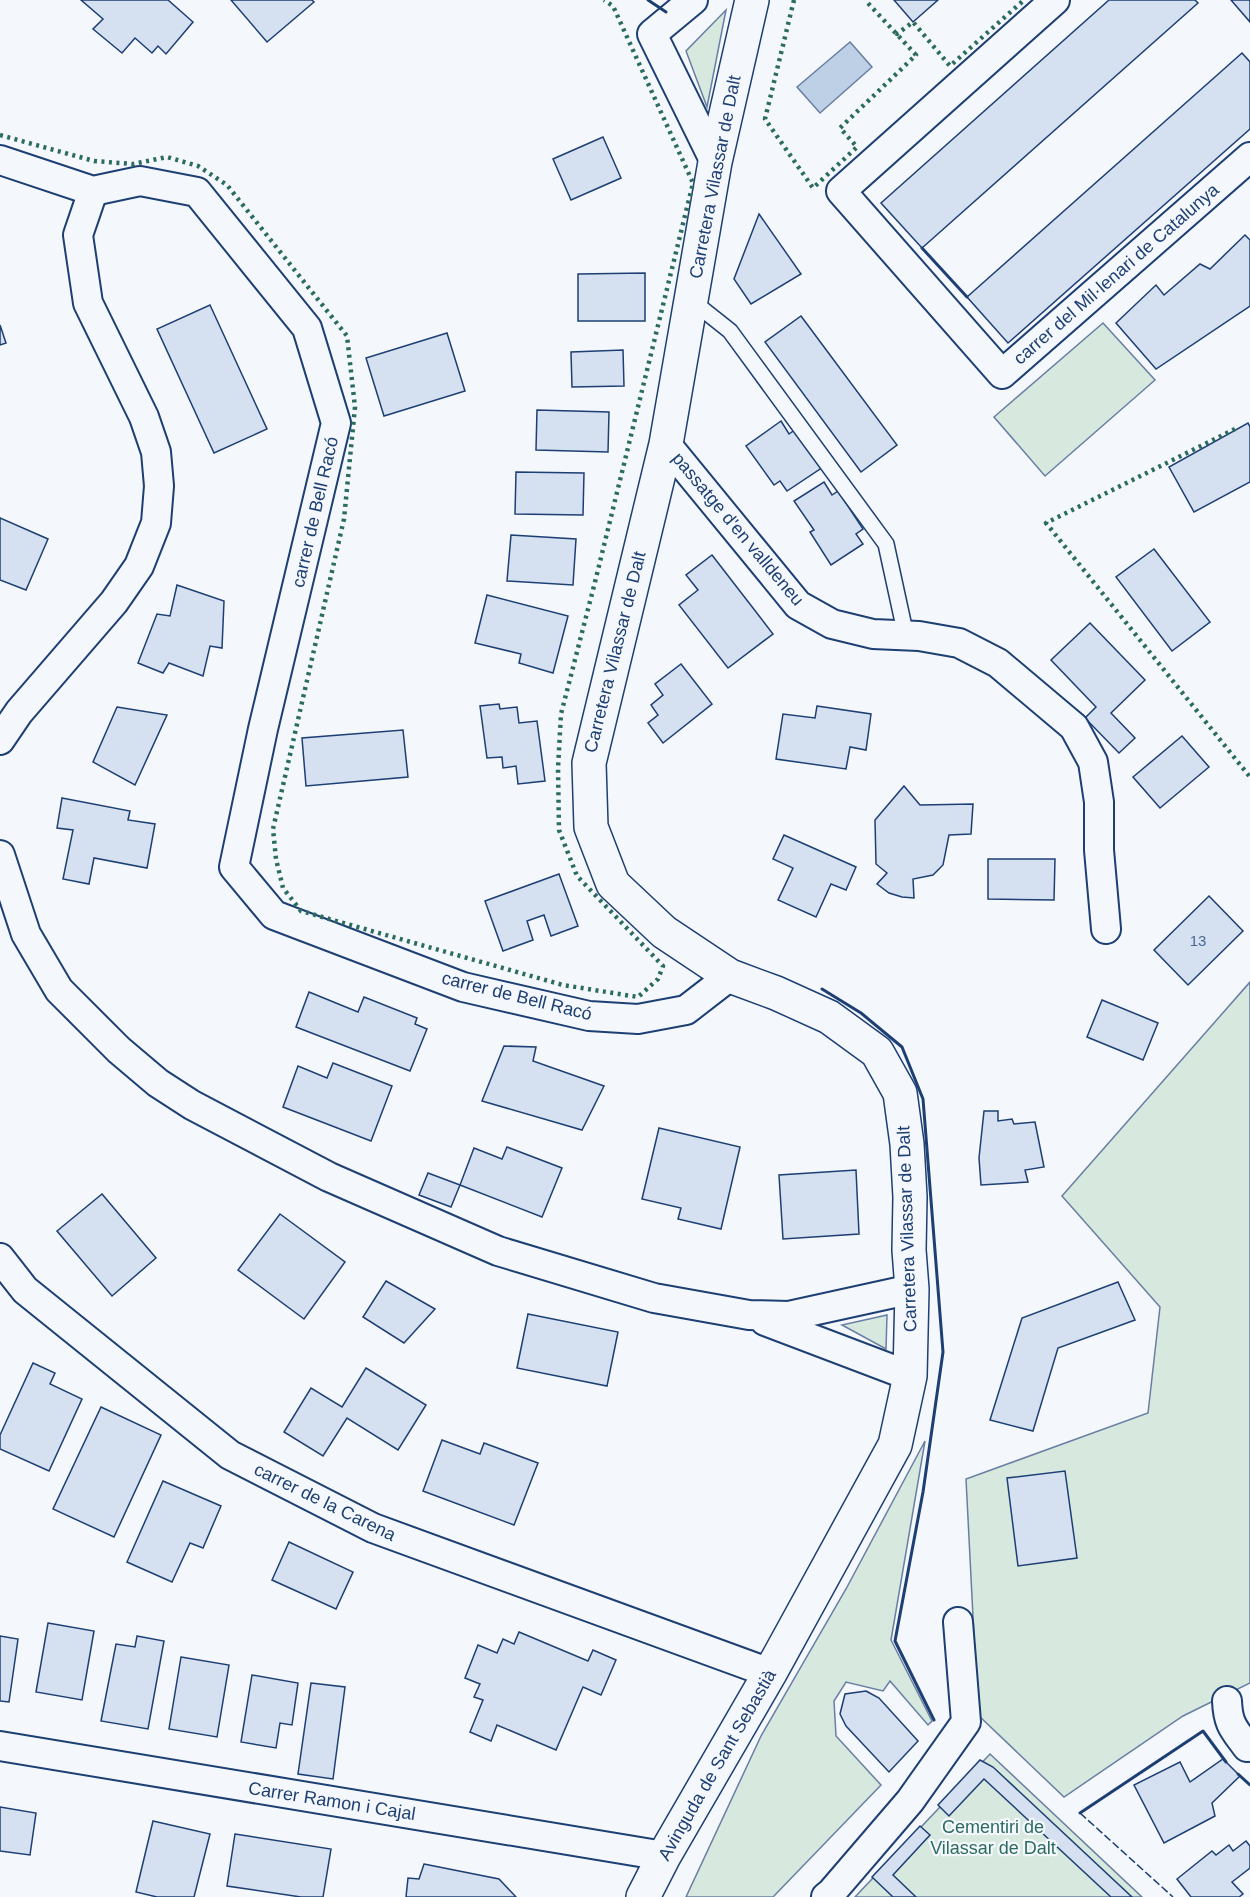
<svg xmlns="http://www.w3.org/2000/svg" width="1250" height="1897" font-family="Helvetica,sans-serif">
<rect width="100%" height="100%" fill="#f4f7fb"/>
<!-- green -->
<g fill="#d7e8df" stroke="#687fa3" stroke-width="1.5">
<polygon points="726,10 707,107 686,51"/>
<polygon points="1103,323 1155,380 1045,476 994,417"/>
<polygon points="1250,982 1250,1683 1183,1716 1064,1797 978,1715 966,1479 1148,1413 1160,1307 1062,1196"/>
<polygon points="887,1315 886,1349 842,1325"/>
<polygon points="925,1441 891,1640 932,1721 928,1725 890,1681 883,1691 846,1682 834,1701 836,1736 881,1785 773,1897 686,1897 761,1736 846,1589"/>
<polygon points="990,1754 1142,1897 855,1897"/>
</g>
<!-- water -->
<polygon fill="#bed0e5" stroke="#687fa3" stroke-width="1.5" points="850,42 872,67 820,113 797,87"/>
<!-- building -->
<g fill="#d5e0f0" stroke="#1d3f73" stroke-width="1.5">
<polygon points="81,0 168,0 193,22 166,54 158,46 152,53 135,38 122,53 93,29 103,19"/>
<polygon points="231,0 312,0 314,2 267,42"/>
<polygon points="894,0 938,0 913,22"/>
<polygon points="1109,0 1195,0 1198,3 922,248 881,203"/>
<polygon points="1231,0 1250,0 1250,22"/>
<polygon points="1242,53 1250,62 1250,129 1008,343 967,297"/>
<polygon points="603,137 621,178 571,200 553,159"/>
<polygon points="759,214 801,274 751,304 734,279"/>
<polygon points="1245,235 1250,240 1250,306 1156,369 1116,323 1156,285 1164,295 1200,264 1210,269"/>
<polygon points="645,273 645,321 578,321 578,274"/>
<polygon points="210,305 267,429 214,453 157,329"/>
<polygon points="801,316 897,445 861,472 765,342"/>
<polygon points="0,325 6,343 0,345"/>
<polygon points="447,333 465,391 384,416 366,358"/>
<polygon points="623,350 624,386 572,387 571,352"/>
<polygon points="537,410 609,412 608,452 536,450"/>
<polygon points="781,421 789,434 796,429 823,467 787,491 780,481 774,485 746,446"/>
<polygon points="1248,423 1250,427 1250,482 1194,512 1169,467"/>
<polygon points="516,472 584,473 583,515 515,514"/>
<polygon points="824,482 832,495 838,491 863,529 856,534 863,544 831,565 810,532 814,530 794,501"/>
<polygon points="0,518 48,539 26,590 0,580"/>
<polygon points="511,535 576,539 573,585 507,581"/>
<polygon points="1154,549 1210,622 1172,651 1116,577"/>
<polygon points="712,555 773,634 728,668 679,605 698,590 686,575"/>
<polygon points="177,585 224,601 222,648 210,646 203,676 169,663 163,673 138,663 157,614 170,616"/>
<polygon points="487,595 568,616 553,673 519,663 521,654 475,643"/>
<polygon points="1090,623 1145,680 1111,713 1135,738 1119,753 1085,718 1096,707 1051,660"/>
<polygon points="681,664 712,704 663,743 648,723 658,715 651,705 663,695 655,684"/>
<polygon points="499,704 500,709 517,707 519,723 537,721 545,781 518,784 516,766 503,768 502,757 487,758 480,706"/>
<polygon points="817,706 871,714 866,750 850,747 846,769 776,759 783,714 815,718"/>
<polygon points="117,707 167,715 135,785 93,762"/>
<polygon points="403,730 408,777 306,786 302,738"/>
<polygon points="1182,736 1209,767 1160,808 1133,777"/>
<polygon points="904,786 920,805 973,804 971,834 949,835 943,865 933,875 913,879 914,898 902,897 889,893 877,884 887,873 876,864 875,820"/>
<polygon points="62,798 130,811 128,820 155,824 147,868 94,858 89,884 63,879 73,830 57,828"/>
<polygon points="784,835 856,867 846,890 831,884 816,917 778,900 793,868 773,859"/>
<polygon points="988,859 1055,859 1054,900 988,899"/>
<polygon points="559,874 578,926 551,936 544,915 527,921 533,940 503,951 485,901"/>
<polygon points="1209,896 1243,931 1188,985 1154,950"/>
<polygon points="309,992 358,1012 364,997 417,1018 415,1024 427,1029 410,1071 296,1027"/>
<polygon points="1102,1000 1158,1023 1143,1060 1087,1037"/>
<polygon points="504,1046 536,1047 533,1061 604,1086 582,1130 482,1101"/>
<polygon points="333,1063 392,1086 371,1141 283,1107 298,1066 327,1078"/>
<polygon points="984,1111 998,1111 998,1121 1012,1119 1014,1124 1035,1122 1044,1167 1025,1170 1028,1182 981,1185 979,1158"/>
<polygon points="659,1128 740,1147 721,1229 678,1219 681,1208 642,1199"/>
<polygon points="507,1147 562,1168 542,1217 460,1185 474,1148 502,1159"/>
<polygon points="856,1170 859,1234 783,1239 779,1175"/>
<polygon points="428,1173 460,1185 451,1207 419,1195"/>
<polygon points="102,1194 156,1258 112,1296 57,1231"/>
<polygon points="280,1214 345,1262 304,1319 238,1270"/>
<polygon points="386,1281 435,1309 404,1343 363,1317"/>
<polygon points="1118,1282 1135,1320 1058,1348 1033,1431 990,1420 1022,1318"/>
<polygon points="528,1314 618,1332 607,1386 517,1368"/>
<polygon points="33,1363 55,1373 50,1384 82,1399 49,1471 0,1449 0,1435"/>
<polygon points="366,1368 426,1405 398,1450 347,1418 323,1456 284,1432 311,1388 342,1407"/>
<polygon points="101,1407 161,1435 114,1537 53,1509"/>
<polygon points="442,1440 480,1454 484,1443 538,1463 514,1525 423,1491"/>
<polygon points="1065,1471 1077,1558 1018,1566 1007,1478"/>
<polygon points="163,1481 221,1506 203,1548 190,1543 172,1582 127,1562"/>
<polygon points="289,1542 353,1572 336,1609 272,1580"/>
<polygon points="48,1623 94,1631 82,1700 36,1692"/>
<polygon points="519,1632 588,1661 593,1650 616,1660 601,1695 583,1687 556,1750 497,1725 491,1741 470,1732 483,1700 474,1697 480,1684 465,1678 478,1645 497,1653 503,1639 514,1644"/>
<polygon points="0,1636 18,1639 9,1702 0,1701"/>
<polygon points="137,1636 164,1641 148,1729 101,1721 116,1644 135,1647"/>
<polygon points="181,1657 229,1665 217,1737 169,1729"/>
<polygon points="252,1675 298,1683 292,1725 280,1723 276,1748 241,1742"/>
<polygon points="311,1683 345,1687 333,1779 298,1774"/>
<polygon points="866,1691 879,1698 918,1741 889,1772 846,1726 840,1714 845,1694"/>
<polygon points="1223,1759 1240,1776 1212,1803 1215,1816 1164,1843 1134,1785 1180,1762 1190,1782"/>
<polygon points="980,1760 993,1767 1132,1897 1111,1897 984,1779 949,1816 938,1805"/>
<polygon points="0,1807 36,1813 30,1855 0,1851"/>
<polygon points="153,1821 210,1834 194,1897 157,1897 136,1892"/>
<polygon points="920,1826 930,1835 893,1875 916,1897 893,1897 872,1877"/>
<polygon points="235,1834 331,1849 323,1897 301,1897 227,1886"/>
<polygon points="1246,1841 1250,1846 1250,1868 1232,1882 1243,1894 1239,1897 1191,1897 1177,1879 1212,1851 1216,1855 1229,1845 1233,1851"/>
<polygon points="424,1864 499,1879 516,1897 406,1897 408,1878 419,1879"/>
</g>
<g fill="none" stroke-linecap="round" stroke-linejoin="round">
<!-- service casing -->
<g stroke="#1d3f73" stroke-width="18">
<polyline id="service" points="691,300 730,331 886,544 906,636"/>
</g>
<!-- minor casing -->
<g stroke="#1d3f73" stroke-width="32">
<g id="minor">
<polyline points="693,0 652,34 715,162"/>
<polyline points="1055,0 841,191 1002,374 1250,157"/>
<polyline points="0,160 93,191 140,181 197,192 307,328 336,423 263,729 234,867 274,915 463,987 589,1016 638,1019 686,1010 730,976"/>
<polyline points="666,444 798,605 832,624 873,634 919,636 959,643 998,663 1074,727 1093,762 1099,802 1099,850 1106,929"/>
<polyline points="0,740 19,712 114,602 139,566 156,523 159,486 156,452 144,417 88,303 78,235 93,191"/>
<polyline points="0,855 26,934 59,990 119,1050 158,1083 192,1105 329,1177 498,1251 654,1298 749,1315 789,1316 912,1289"/>
<polyline points="0,1258 25,1290 230,1455 373,1528 770,1673"/>
<polyline points="765,1321 910,1376"/>
<path d="M 1227,1701 C 1228,1725 1234,1729 1247,1747"/>
<polyline points="0,1746 664,1856"/>
<polyline points="826,1897 831,1893 910,1801 966,1722 958,1622"/>
</g>
</g>
<!-- tertiary casing -->
<g stroke="#1d3f73" stroke-width="36">
<polyline id="tertiary" points="643,1897 664,1856 770,1673 895,1445 910,1376 912,1289 909,1250 910,1197 907,1144 900,1093 877,1052 829,1017 776,993 730,976 664,932 613,884 591,827 589,763 666,444 715,162 752,0"/>
</g>
<!-- service -->
<use href="#service" stroke="#f4f7fb" stroke-width="15"/>
<!-- minor -->
<use href="#minor" stroke="#f4f7fb" stroke-width="28"/>
<!-- tertiary -->
<use href="#tertiary" stroke="#f4f7fb" stroke-width="33"/>
<!-- hedge -->
<g stroke="#2c6c60" stroke-width="4.5" stroke-dasharray="3 4.5" stroke-linecap="butt">
<polyline points="794,0 765,119 813,188 857,147 840,128 916,55 865,0"/>
<polyline points="896,33 897,34 913,22 950,66 1024,0"/>
<polyline points="0,135 94,161 133,164 167,157 198,166 227,185 347,336 355,407 344,519 273,829 276,859 283,888 301,911 563,985 638,997 658,979 663,966 577,876 559,830 558,768 561,714 595,582 693,183 613,6 604,0"/>
<polyline points="1235,429 1046,523 1250,777"/>
</g>
<!-- fence -->
<polyline stroke="#1d3f73" stroke-width="1.5" stroke-dasharray="8 3" stroke-linecap="butt" points="1080,1813 1173,1897"/>
<!-- wall -->
<g stroke="#1d3f73" stroke-width="3">
<polyline points="648,0 666,12"/>
<polyline points="922,248 967,297"/>
<polyline points="822,989 861,1013 902,1047 923,1099 943,1352 923,1492 895,1641 934,1720"/>
<polyline points="1238,1774 1250,1785"/>
<polyline points="1080,1813 1203,1731 1226,1762"/>
</g>
</g>
<g text-anchor="middle" dominant-baseline="central" stroke-width="4.5" stroke-linejoin="round" paint-order="stroke">
<!-- number labels -->
<g font-size="15" fill="#4b6792">
<text x="1198" y="940">13</text>
</g>
<!-- street labels -->
<g font-size="18" fill="#1d3f73" stroke="#f4f7fb">
<text transform="translate(715 177) rotate(-79)">Carretera Vilassar de Dalt</text>
<text transform="translate(1116 274) rotate(-41)">carrer del Mil·lenari de Catalunya</text>
<text transform="translate(315 512) rotate(-77)">carrer de Bell Racó</text>
<text transform="translate(738 529) rotate(50)">passatge d'en valldeneu</text>
<text transform="translate(615 652) rotate(-76)">Carretera Vilassar de Dalt</text>
<text transform="translate(517 996) rotate(14)">carrer de Bell Racó</text>
<text transform="translate(907 1229) rotate(-92)">Carretera Vilassar de Dalt</text>
<text transform="translate(325 1502) rotate(26)">carrer de la Carena</text>
<text transform="translate(717 1765) rotate(-60)">Avinguda de Sant Sebastià</text>
<text transform="translate(332 1801) rotate(9)">Carrer Ramon i Cajal</text>
</g>
<!-- park labels -->
<g font-size="18" fill="#2c6c60" stroke="#f4f7fb">
<text x="993" y="1827">Cementiri de<tspan x="993" dy="21">Vilassar de Dalt</tspan></text>
</g>
</g>
</svg>
